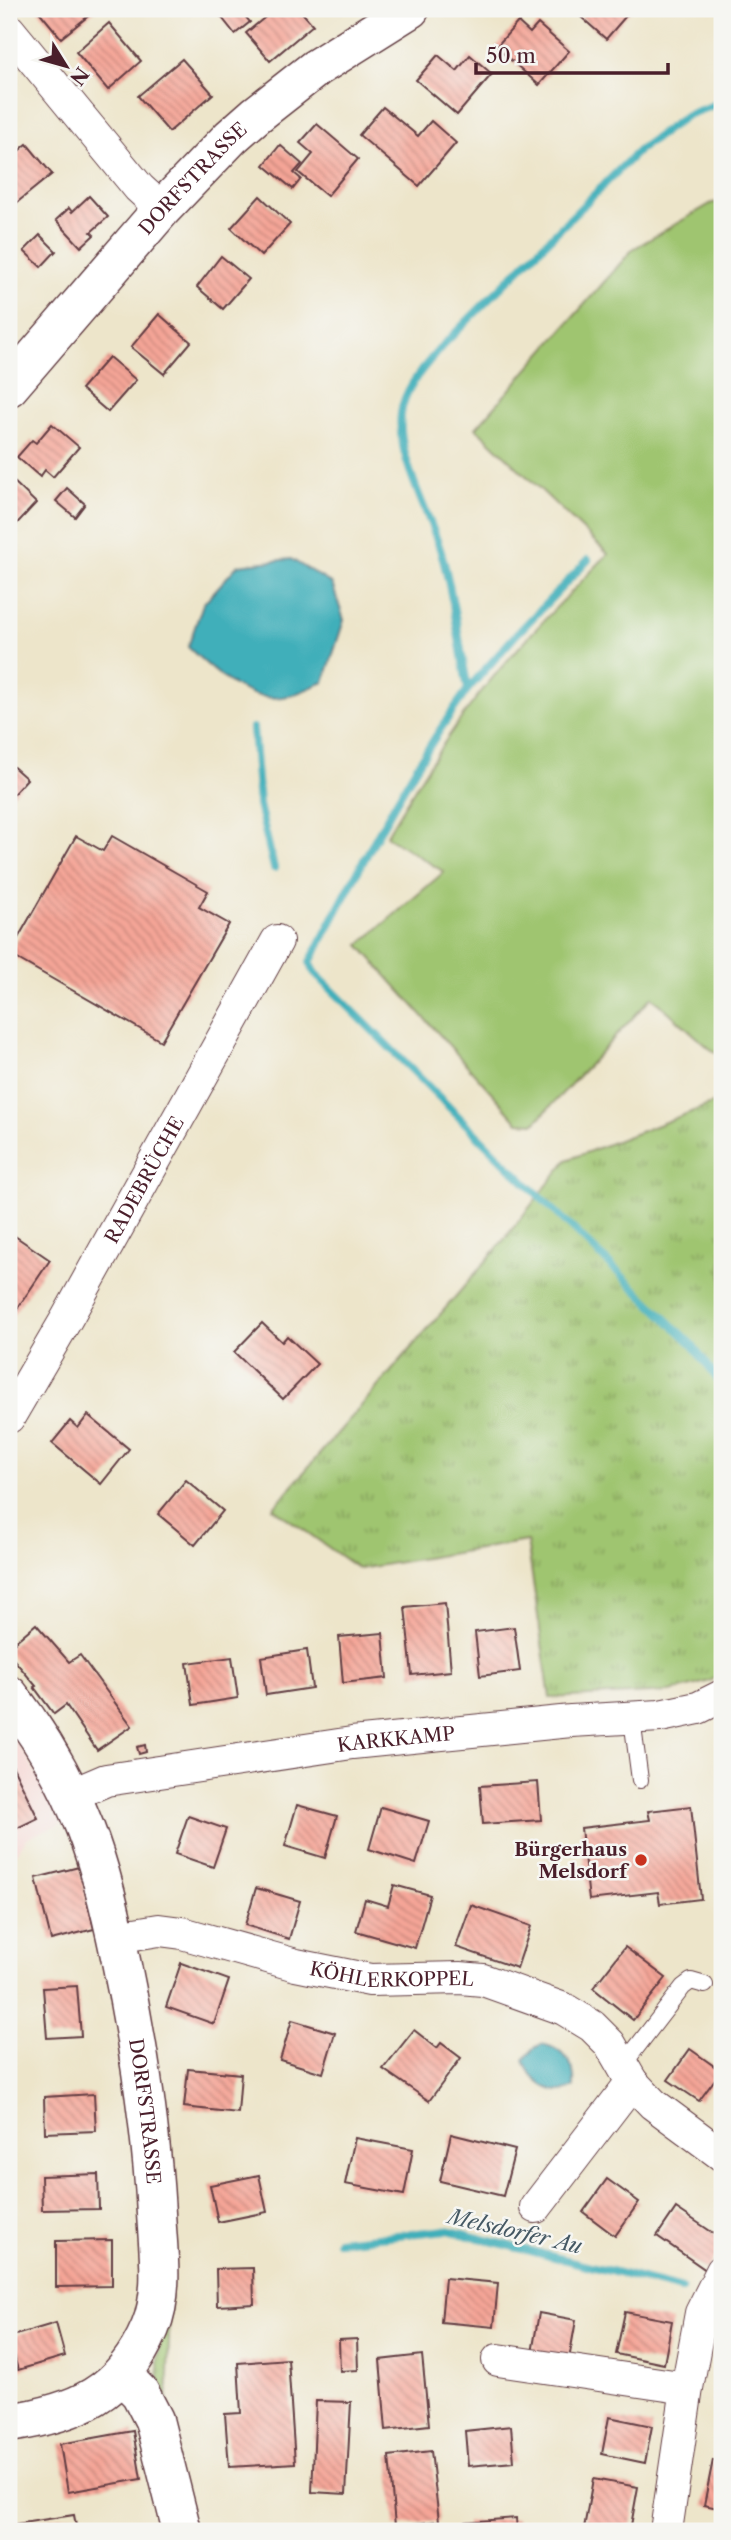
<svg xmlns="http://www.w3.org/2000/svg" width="731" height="2540" font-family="'Libre Caslon Text',serif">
<defs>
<pattern id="grass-tufts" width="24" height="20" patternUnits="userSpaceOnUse" patternTransform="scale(1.75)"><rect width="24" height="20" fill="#9fc56f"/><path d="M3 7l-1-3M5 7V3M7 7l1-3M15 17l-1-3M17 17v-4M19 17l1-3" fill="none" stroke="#849f5b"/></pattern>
<pattern id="building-back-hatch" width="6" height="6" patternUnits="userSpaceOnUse" patternTransform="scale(1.75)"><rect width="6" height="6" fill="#f5a597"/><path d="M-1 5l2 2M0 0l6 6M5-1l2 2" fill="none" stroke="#c8867b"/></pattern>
</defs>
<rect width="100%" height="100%" fill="#f6f6f2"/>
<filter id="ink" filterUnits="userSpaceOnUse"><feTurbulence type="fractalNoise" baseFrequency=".0143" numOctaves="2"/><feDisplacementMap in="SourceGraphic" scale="14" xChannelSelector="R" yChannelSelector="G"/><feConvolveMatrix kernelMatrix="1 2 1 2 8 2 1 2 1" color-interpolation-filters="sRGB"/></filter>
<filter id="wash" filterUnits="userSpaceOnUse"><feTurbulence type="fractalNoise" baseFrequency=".00686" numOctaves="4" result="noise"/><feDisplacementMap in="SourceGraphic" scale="28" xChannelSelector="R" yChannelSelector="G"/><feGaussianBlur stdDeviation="1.57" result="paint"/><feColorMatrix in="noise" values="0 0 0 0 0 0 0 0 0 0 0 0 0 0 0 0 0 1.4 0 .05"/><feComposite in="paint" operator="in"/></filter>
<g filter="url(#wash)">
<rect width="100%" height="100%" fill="#ede5ca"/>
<!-- built -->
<polygon fill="#f7d0ce" points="9,1732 28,1759 62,1823 27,1838 9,1864"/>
<!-- grass -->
<g fill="url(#grass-tufts)" stroke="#74724d" stroke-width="2">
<polygon points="722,1100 722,1673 710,1681 670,1692 550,1698 527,1541 359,1569 273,1508 494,1252 567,1160"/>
<path d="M 170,2295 L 167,2413 C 151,2365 159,2342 170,2295 Z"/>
</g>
<!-- pitch -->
<path fill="#9fc56f" stroke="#74724d" stroke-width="2" d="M 722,202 L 722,1056 L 709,1048 L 652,997 L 535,1123 L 518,1122 L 359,945 L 444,872 L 386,836 C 414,788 443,741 477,697 C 517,646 564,600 608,554 L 476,428 L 633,249 L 712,203 Z"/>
<!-- water -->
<g fill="#40afba" stroke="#456772" stroke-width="2">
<path d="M 291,559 L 332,584 L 344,620 L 324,682 C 313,686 300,693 288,696 C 249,706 214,672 188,647 L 203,604 L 238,565 Z"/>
<path d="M 543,2044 C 564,2050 576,2063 574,2087 C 554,2099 530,2081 524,2060 L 534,2048 Z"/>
</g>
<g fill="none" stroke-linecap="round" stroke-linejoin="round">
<!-- stream -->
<g stroke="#40afba" stroke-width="8">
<path d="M 722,102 L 687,115 L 639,150 L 442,346 C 426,365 404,387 401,414 C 396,456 429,512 441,552 C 454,596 459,644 468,689 C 406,775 359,869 310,962 L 314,972 L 501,1159 L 691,1343 L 722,1385"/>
<polyline points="468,689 514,637 588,560"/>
<polyline points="253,728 259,805 274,868"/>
<polyline points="338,2241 447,2230 682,2289"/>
</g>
</g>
<g id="blocks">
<!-- building -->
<g fill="url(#building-back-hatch)">
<polygon points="37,9 97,9 61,38"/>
<polygon points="215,9 239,9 250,22 235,34"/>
<polygon points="275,9 299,9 313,25 270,61 246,33"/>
<polygon points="572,9 632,9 606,39"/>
<polygon points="518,22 530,33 538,24 569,51 539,85 496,47"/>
<polygon points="109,23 141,61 108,90 76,52"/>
<polygon points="438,55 457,71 470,55 492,74 457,115 416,80"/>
<polygon points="182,59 213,94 169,132 138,96"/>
<polygon points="383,107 418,136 431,121 456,143 419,186 359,135"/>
<polygon points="317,124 358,159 327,196 298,172 313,154 300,143"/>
<polygon points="27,144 52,174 9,209 9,159"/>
<polygon points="280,145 302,164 294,173 301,179 293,189 264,165"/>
<polygon points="89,196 108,217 91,232 94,235 81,247 56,220 69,208 72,212"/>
<polygon points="260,196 290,224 261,256 231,228"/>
<polygon points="40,235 56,251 41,267 24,251"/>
<polygon points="221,256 249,279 223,309 197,287"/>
<polygon points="159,314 191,342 164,374 131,347"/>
<polygon points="109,357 136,380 108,412 81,389"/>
<polygon points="52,424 79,447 53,477 45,470 40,477 17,457 32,440 36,443"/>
<polygon points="9,477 36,503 9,532"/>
<polygon points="67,488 85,504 75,517 56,501"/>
<polygon points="9,763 27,779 9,799"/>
<polygon points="76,836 103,851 112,836 208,891 199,907 229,924 161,1041 9,954"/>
<polygon points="9,1232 50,1260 9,1321"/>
<polygon points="262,1323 282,1342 287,1336 317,1364 283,1399 234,1352"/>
<polygon points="88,1415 129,1449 101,1484 52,1443 70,1421 78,1428"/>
<polygon points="186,1480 223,1511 195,1545 158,1514"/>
<polygon points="445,1603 451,1671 412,1675 405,1607"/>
<polygon points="36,1624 69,1662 80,1655 132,1726 97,1750 66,1705 54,1714 34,1687 36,1686 9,1654 9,1647"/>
<polygon points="514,1627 520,1671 480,1676 475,1632"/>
<polygon points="383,1633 387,1678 343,1683 339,1637"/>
<polygon points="307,1650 312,1688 266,1695 261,1657"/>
<polygon points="232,1657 238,1698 193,1705 187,1663"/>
<polygon points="145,1745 146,1752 139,1754 137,1747"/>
<polygon points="9,1759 38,1818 9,1832"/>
<polygon points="538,1782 541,1820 483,1824 480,1786"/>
<polygon points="297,1805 337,1816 325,1858 285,1846"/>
<polygon points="691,1806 701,1899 660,1904 658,1892 589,1900 581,1828 650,1820 648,1811"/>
<polygon points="381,1807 429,1821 416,1864 369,1849"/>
<polygon points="188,1816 226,1829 213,1867 175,1854"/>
<polygon points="79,1867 94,1929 51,1940 36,1878"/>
<polygon points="394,1885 430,1895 415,1948 356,1931 365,1899 388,1906"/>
<polygon points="256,1888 300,1901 289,1939 245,1925"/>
<polygon points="471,1905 531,1926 517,1968 456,1947"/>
<polygon points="625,1947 666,1978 633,2020 593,1988"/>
<polygon points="181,1963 229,1980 214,2024 166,2007"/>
<polygon points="77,1986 81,2036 47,2038 43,1988"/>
<polygon points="292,2020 335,2033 323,2073 280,2060"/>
<polygon points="414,2030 437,2048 441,2043 461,2058 429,2101 383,2069"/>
<polygon points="690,2049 721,2071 699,2101 668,2080"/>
<polygon points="188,2069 241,2074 238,2113 184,2107"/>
<polygon points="94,2094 96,2131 45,2133 44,2097"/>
<polygon points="451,2134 515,2150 503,2196 440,2181"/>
<polygon points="355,2138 413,2149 404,2195 345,2184"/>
<polygon points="98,2174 99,2209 42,2210 41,2176"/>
<polygon points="259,2175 267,2212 218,2222 210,2185"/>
<polygon points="607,2179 639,2202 615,2236 583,2212"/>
<polygon points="676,2208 722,2239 722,2246 706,2270 657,2236"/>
<polygon points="112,2240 112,2286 56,2287 56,2241"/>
<polygon points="253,2268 254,2304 217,2306 216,2269"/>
<polygon points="445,2278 498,2283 494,2327 441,2322"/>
<polygon points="625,2312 672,2321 664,2364 616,2354"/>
<polygon points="539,2313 576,2320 569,2359 532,2353"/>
<polygon points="56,2323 65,2356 18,2370 9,2337"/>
<polygon points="357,2339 358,2370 340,2371 339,2340"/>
<polygon points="422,2355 429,2425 386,2430 380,2360"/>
<polygon points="288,2359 295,2463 229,2467 225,2414 241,2413 238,2363"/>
<polygon points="316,2401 351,2402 346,2494 312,2492"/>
<polygon points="609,2417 652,2426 645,2463 602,2454"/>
<polygon points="511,2426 514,2462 468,2466 465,2431"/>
<polygon points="133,2431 141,2479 68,2492 60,2444"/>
<polygon points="431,2451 439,2521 395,2526 389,2456"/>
<polygon points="713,2460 722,2462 722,2509 704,2505"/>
<polygon points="593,2479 638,2487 630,2531 602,2531 584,2528"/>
<polygon points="74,2515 77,2531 9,2531 9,2525"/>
<polygon points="516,2518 517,2531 467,2531 466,2522"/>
</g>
</g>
</g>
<g filter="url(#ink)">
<use href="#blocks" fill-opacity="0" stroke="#623d43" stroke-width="2"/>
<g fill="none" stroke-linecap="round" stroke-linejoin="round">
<!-- service casing -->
<g stroke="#623d43" stroke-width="18">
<g id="service">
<polyline points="632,1719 640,1780"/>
<polyline points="623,2065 683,1987 691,1981 705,1985"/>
</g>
</g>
<!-- minor casing -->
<g stroke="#623d43" stroke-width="34">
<g id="minor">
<polyline points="9,30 139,188 162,209"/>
<path id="s1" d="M 9,1417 L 67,1318 L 277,941"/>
<path id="s2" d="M 71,1795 L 106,1780 L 352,1743 L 571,1721 L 660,1716 L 698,1708 L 722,1696"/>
<path id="s3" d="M 116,1937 L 159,1930 L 182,1933 L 296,1965 L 370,1980 L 460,1978 L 483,1980 L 564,2009 L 592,2026 L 610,2044 L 632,2082 L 653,2104 L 722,2155"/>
<polyline points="536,2207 632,2082"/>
<polyline points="498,2360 687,2388"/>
<polyline points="666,2531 687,2388 701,2313 722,2271"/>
</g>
</g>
<!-- tertiary casing -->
<g stroke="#623d43" stroke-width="41">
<g id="tertiary">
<path id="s4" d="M 9,387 L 162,209 L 231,137 L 256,115 L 316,68 L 410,9"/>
<path id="s5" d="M 9,1695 C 41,1736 66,1779 85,1828 C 101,1869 111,1913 120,1956 C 138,2041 151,2126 156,2213 C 158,2250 165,2293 150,2328 C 122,2394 76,2413 9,2423"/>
<polyline points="122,2375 140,2393 154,2420 182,2531"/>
</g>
</g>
<!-- service -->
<use href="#service" stroke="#fff" stroke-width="16"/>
<!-- minor -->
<use href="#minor" stroke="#fff" stroke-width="32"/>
<!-- tertiary -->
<use href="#tertiary" stroke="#fff" stroke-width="38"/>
</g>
</g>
<!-- markers -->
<circle fill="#c8321e" stroke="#f6f6f2" stroke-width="2.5" cx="641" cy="1860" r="7"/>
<g text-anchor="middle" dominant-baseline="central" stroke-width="5" stroke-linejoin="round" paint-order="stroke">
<!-- street labels -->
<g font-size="19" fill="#4a1f2b" stroke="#f6f6f2">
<text stroke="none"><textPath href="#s4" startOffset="278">DORFSTRASSE</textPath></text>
<text stroke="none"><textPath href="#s1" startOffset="273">RADEBRÜCHE</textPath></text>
<text stroke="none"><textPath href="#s2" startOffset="331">KARKKAMP</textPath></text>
<text stroke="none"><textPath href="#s3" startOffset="282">KÖHLERKOPPEL</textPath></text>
<text stroke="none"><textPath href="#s5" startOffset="444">DORFSTRASSE</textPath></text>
</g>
<!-- poi labels -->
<g font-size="19" font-weight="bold" fill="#4a1f2b" stroke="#f6f6f2" text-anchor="end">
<text x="627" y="1849">Bürgerhaus<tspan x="627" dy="22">Melsdorf</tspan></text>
</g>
<!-- water labels -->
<g font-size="21" font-style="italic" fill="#465964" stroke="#f6f6f2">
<text transform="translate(515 2231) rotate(13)">Melsdorfer Au</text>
</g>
</g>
<!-- margin -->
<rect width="731" height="2540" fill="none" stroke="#f6f6f2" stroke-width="35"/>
<!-- north arrow -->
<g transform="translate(66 66) rotate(127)" stroke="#f6f6f2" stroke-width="5" paint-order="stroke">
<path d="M0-5L12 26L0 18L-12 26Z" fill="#4a1f2b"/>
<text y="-10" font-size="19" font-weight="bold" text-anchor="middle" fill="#4a1f2b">N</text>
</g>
<!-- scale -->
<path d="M476 63v10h192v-10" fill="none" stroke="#4a1f2b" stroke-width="3.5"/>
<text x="486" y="63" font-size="21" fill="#4a1f2b" stroke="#f6f6f2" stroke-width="5" paint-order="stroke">50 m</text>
</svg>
